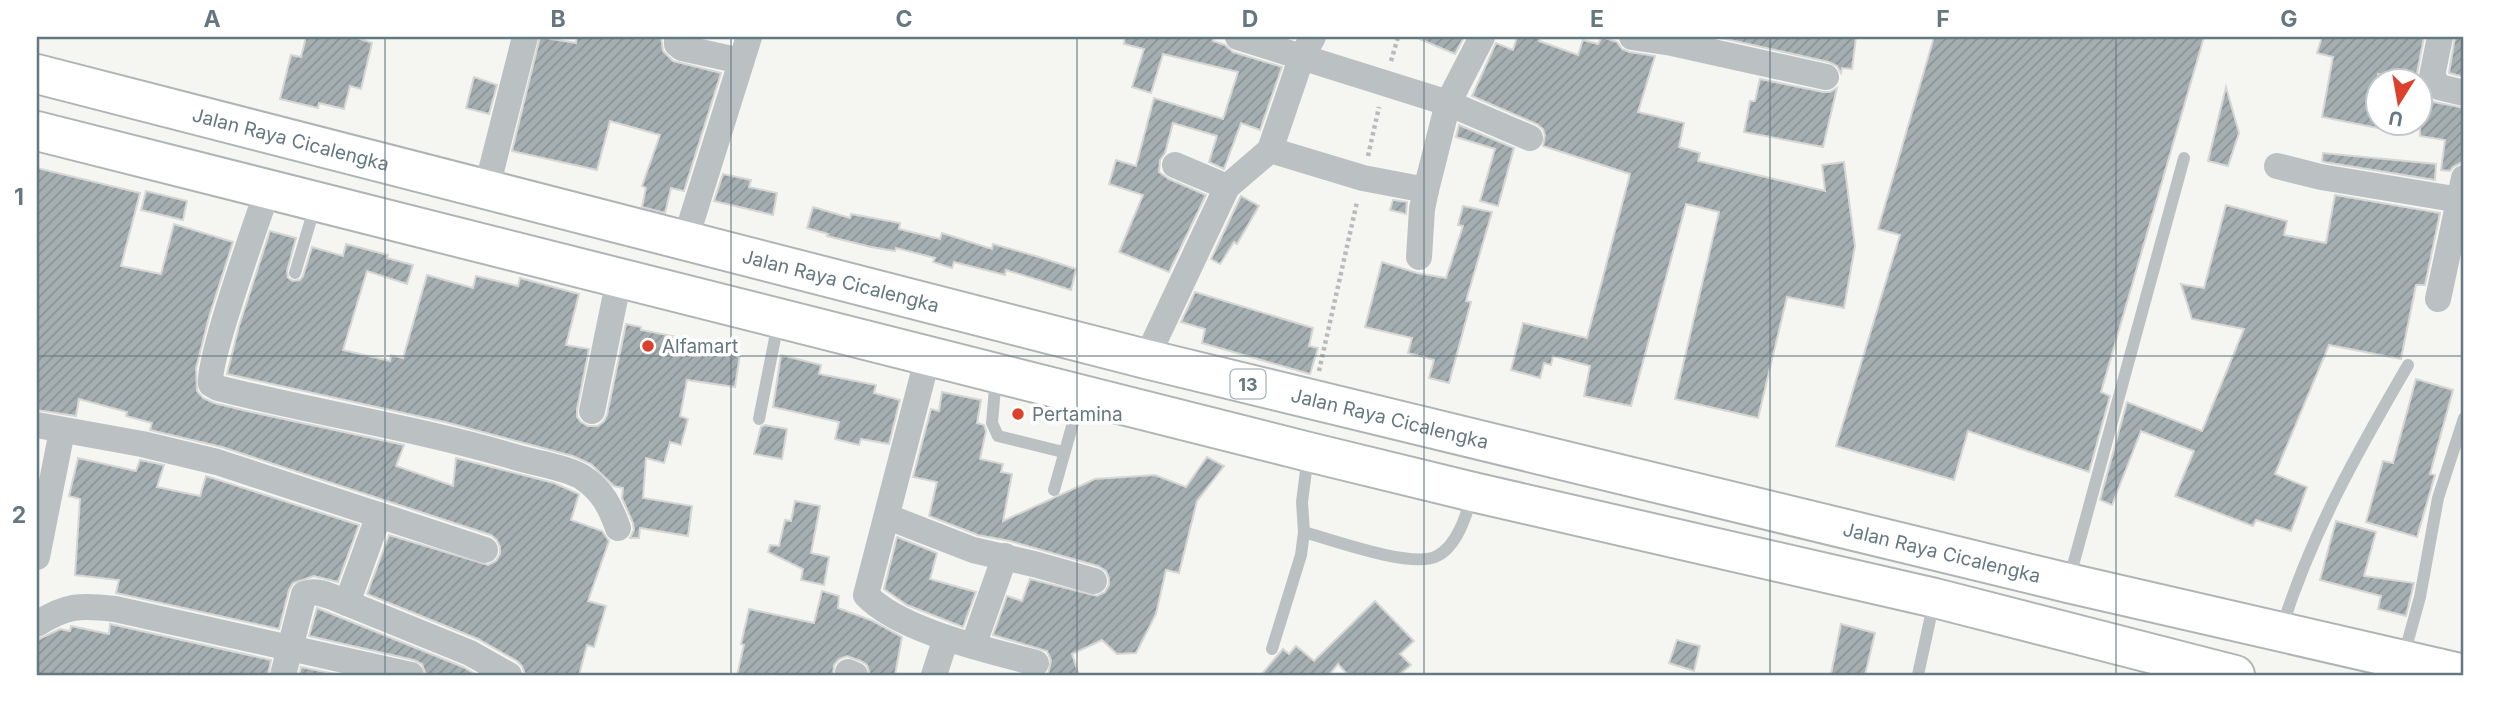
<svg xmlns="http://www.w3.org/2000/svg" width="2501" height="712" font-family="Inter,sans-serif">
<defs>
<pattern id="building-hatch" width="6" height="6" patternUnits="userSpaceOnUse" patternTransform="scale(1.75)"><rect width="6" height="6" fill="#a5afb2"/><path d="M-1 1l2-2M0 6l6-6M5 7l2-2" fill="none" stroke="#8a9396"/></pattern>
</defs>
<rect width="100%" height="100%" fill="#f5f5f2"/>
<!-- building -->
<g fill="url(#building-hatch)" stroke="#d6d6d4" stroke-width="2">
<polygon points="306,37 355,37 372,43 361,89 350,86 344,109 319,103 318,108 280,99 291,55 301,57"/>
<polygon points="540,37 576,43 577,37 661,37 663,51 673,61 721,73 684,191 671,188 665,213 642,207 646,188 642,186 660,135 610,121 597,170 512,151"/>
<polygon points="1125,37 1214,37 1213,41 1225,45 1233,52 1282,67 1260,130 1241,123 1224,169 1209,162 1217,136 1173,123 1165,153 1160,160 1159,172 1169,179 1206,195 1169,272 1119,252 1143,195 1109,184 1116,160 1136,166 1154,98 1223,119 1238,72 1163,54 1151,93 1132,87 1144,49 1124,44"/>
<polygon points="1415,37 1464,37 1455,54"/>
<polygon points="1517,37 1540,37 1539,41 1578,55 1583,40 1598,44 1602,37 1617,42 1622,49 1629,52 1655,56 1638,112 1684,123 1679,147 1700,153 1698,161 1825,191 1822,165 1844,162 1855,246 1844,308 1787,297 1758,418 1675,399 1719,212 1686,204 1631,406 1584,396 1590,366 1553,356 1551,365 1544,363 1540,378 1511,370 1523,323 1587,338 1630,174 1543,146 1545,135 1543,129 1537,124 1472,96 1496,43 1513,50"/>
<polygon points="1717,37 1856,37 1852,69 1842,68 1841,73 1837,66 1829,62"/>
<polygon points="1934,37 2204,37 2101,392 2110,396 2089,472 1968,431 1954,480 1836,446 1900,235 1878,229"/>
<polygon points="2322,37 2424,37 2417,73 2418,80 2378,74 2378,128 2322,117 2333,57 2317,53"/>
<polygon points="2455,37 2464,37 2464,77 2449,73"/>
<polygon points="474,77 497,85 489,114 466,108"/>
<polygon points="1760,79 1823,92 1830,92 1837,88 1823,147 1744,132 1750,101 1755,101"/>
<polygon points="2226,87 2239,133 2228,166 2208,161"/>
<polygon points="2420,87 2426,95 2434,102 2464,108 2464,161 2453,167 2450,171 2441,170 2445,140 2420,136"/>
<polygon points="1459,125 1514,148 1498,206 1480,201 1495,149 1456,137"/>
<polygon points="2323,153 2436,164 2435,180 2324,162 2322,161"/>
<polygon points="37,168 140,193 121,266 161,274 174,224 233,242 209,317 196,368 197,391 203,398 214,403 251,412 404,445 396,466 453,486 456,458 554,483 579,494 571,520 602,531 609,541 588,601 606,606 594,647 587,645 579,675 525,674 522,666 517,661 478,639 367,594 389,535 488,565 496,561 500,554 500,547 497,540 491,535 222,447 150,430 152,423 126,416 127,412 79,399 76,416 37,410"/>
<polygon points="723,174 751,180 749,187 777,193 773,215 714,201"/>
<polygon points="146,191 187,201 183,220 141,210"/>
<polygon points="2335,195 2440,213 2425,285 2416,285 2401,359 2329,345 2275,474 2307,487 2291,531 2256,520 2253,526 2175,496 2194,451 2141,431 2112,505 2100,500 2127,402 2202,431 2244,329 2192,319 2181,284 2204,288 2226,205 2287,221 2284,235 2326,243"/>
<polygon points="1241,196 1259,206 1237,244 1234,242 1220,264 1211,259"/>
<polygon points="1393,200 1407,202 1406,214 1390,210"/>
<polygon points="1463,206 1492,212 1466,301 1471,302 1449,383 1429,378 1434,360 1408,353 1412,338 1365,327 1382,262 1417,273 1446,278 1463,226 1458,225"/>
<polygon points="813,207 850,218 851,214 900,223 899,229 940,239 942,233 992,249 993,244 1039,257 1076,269 1071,290 1006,270 1005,275 954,262 952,268 933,262 935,258 896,248 895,251 871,247 827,236 828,234 807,228"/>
<polygon points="270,231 296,238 287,271 288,278 293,281 300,280 303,276 312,247 343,256 346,244 388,255 387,258 413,265 407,284 367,271 343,350 390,361 391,355 403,358 427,275 473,288 476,276 518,286 520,278 579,294 566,345 589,349 577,409 577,417 581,422 588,426 598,426 604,421 607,415 626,324 641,327 641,330 693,340 692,347 740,354 735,387 687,380 680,416 688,419 681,445 670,442 664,463 646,458 643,498 692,506 688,536 640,528 639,538 630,538 634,530 633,523 622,498 623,488 614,486 591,464 573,456 445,422 227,374 239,326"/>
<polygon points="1195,292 1313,328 1309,346 1318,348 1310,374 1202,343 1205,329 1181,322"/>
<polygon points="781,355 821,365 819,374 876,385 874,393 900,400 889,444 861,439 859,445 835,439 839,422 773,407"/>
<polygon points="2416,379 2453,390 2430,474 2435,475 2417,537 2366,522 2383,461 2393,463"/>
<polygon points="942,392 981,400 977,423 984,425 986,431 980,459 1003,464 1001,472 1012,474 1003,521 1095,479 1155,475 1186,487 1207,457 1224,466 1197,501 1179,573 1166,570 1156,614 1136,653 1117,654 1102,640 1072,654 1079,675 1048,675 1051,660 1047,651 993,635 1007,596 1022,601 1030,579 1097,596 1105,592 1109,585 1109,578 1106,571 1098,566 1010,541 978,535 929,516 937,482 913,477 931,409 939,411"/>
<polygon points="765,425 787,429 782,459 754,454 761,427"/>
<polygon points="78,458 136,471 140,460 164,465 157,487 200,496 206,476 359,525 338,582 314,576 293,583 289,590 279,629 116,593 119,580 75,575 80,499 69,496"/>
<polygon points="795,501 820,506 811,553 829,557 824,585 801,580 803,569 768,552 770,545 779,546 785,520 791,521"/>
<polygon points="2336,521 2376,532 2364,576 2414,583 2406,616 2378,609 2381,596 2320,580"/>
<polygon points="897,537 937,553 930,579 976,592 963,627 907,605 884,589"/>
<polygon points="822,591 839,596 838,608 873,621 902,637 895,675 870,675 867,665 861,661 847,656 839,659 834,665 833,675 737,675 744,645 741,644 749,609 814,623"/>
<polygon points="1375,601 1414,641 1400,654 1411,665 1399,675 1348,675 1338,664 1330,674 1331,675 1261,675 1283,649 1289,654 1296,646 1314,661"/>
<polygon points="317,608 463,667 477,675 426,675 422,664 414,660 309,636"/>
<polygon points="110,624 271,660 268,675 37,675 37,640 60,629 70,631 71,626 109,634"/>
<polygon points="1841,624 1875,633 1865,675 1831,674"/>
<polygon points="1677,640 1700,646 1694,671 1669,663"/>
<polygon points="301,667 340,675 299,675"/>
</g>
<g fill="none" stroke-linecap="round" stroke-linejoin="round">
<!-- trunk casing -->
<g stroke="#afb4b6" stroke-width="42">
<g id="trunk">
<path id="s1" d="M 37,74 L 1146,359 L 2068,583 L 2464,674"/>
<polyline points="37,131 1309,452 1473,492 1935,598 2235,675"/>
</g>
</g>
<!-- path -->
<g stroke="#b8bbbd" stroke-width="4.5" stroke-dasharray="3.5 3.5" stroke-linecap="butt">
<polyline points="1391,61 1398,37"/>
<polyline points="1368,156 1379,107"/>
<polyline points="1319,371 1357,202"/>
</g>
<!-- service -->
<g stroke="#bbc1c3" stroke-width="12">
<polyline points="295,273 315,206"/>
<polyline points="996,376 992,423 998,436 1063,452"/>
<polyline points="759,419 778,323"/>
<polyline points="1054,490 1080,398"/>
<path d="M 1304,532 C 1332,540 1413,569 1437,556 C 1457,546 1466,516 1472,496"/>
<polyline points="2069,580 2184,158"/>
<path d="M 2282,627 C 2313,530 2358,451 2408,365"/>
<polyline points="1272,649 1301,555 1304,532 1302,502 1308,455"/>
<polyline points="2404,655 2420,597 2438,498 2464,418"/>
<polyline points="1918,675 1934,601"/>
</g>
<!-- minor -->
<g stroke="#bbc1c3" stroke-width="26">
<polyline points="677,37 677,44 682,48 741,61"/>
<polyline points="1238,37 1448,103 1530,138"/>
<polyline points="1632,37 1672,43 1826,77"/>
<polyline points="2440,37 2432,76 2439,87 2464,93"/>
<polyline points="1270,150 1363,178 1426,190 1422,209 1419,257"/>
<polyline points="1175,165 1227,187"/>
<polyline points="2277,166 2321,177 2460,200"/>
<path d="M 268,189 C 258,218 206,365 211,384 L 218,388 C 316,413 417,428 515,457 C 534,463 565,467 582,477 C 602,490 610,506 618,528"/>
<polyline points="1426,190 1448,103 1482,37"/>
<polyline points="486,191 525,37"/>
<polyline points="685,241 749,37"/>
<polyline points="2438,299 2464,178"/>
<path d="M 928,356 L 866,595 C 900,631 988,650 1036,663"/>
<polyline points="1146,359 1227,187 1270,150 1302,56 1313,37"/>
<polyline points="592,411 619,279"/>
<polyline points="37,425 142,444 217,462 485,550"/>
<polyline points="888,517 973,550 1034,564 1094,581"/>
<polyline points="37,557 62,431"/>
<polyline points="347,603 470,653 509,675"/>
<path d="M 37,624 C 66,605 80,605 115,609 L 411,675"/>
<polyline points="973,646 1005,556"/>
<polyline points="848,672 855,675"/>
<path d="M 283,675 L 304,594 C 317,588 334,598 347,603 L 379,515"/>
<polyline points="934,675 946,638"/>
</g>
<!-- trunk -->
<use href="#trunk" stroke="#fff" stroke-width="38"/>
</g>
<!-- grid -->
<path fill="none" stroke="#657881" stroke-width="2" stroke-opacity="0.55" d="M 385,37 L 385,675M 731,37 L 731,675M 1077,37 L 1077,675M 1424,37 L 1424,675M 1770,37 L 1770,675M 2116,37 L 2116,675M 37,356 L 2464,356"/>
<!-- markers -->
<g fill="#db412c" stroke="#fff" stroke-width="2.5">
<circle cx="648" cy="346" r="7"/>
<circle cx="1018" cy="414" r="7"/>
</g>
<g text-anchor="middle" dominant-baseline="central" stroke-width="7" stroke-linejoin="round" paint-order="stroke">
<!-- shield labels -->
<rect fill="#fff" stroke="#93a0a7" stroke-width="2" x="1230.5" y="369.5" width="35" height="29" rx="5"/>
<g font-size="18" font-weight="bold" fill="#657881">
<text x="1248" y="384">13</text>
</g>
<!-- street labels -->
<g font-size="19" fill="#657881" stroke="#fff">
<text stroke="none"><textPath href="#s1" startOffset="262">Jalan Raya Cicalengka</textPath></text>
<text stroke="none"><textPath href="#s1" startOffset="830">Jalan Raya Cicalengka</textPath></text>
<text stroke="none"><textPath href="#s1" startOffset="1396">Jalan Raya Cicalengka</textPath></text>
<text stroke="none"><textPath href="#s1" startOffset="1964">Jalan Raya Cicalengka</textPath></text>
</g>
<!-- poi labels -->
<g font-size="19" fill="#657881" stroke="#fff" text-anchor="start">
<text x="662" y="346">Alfamart</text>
<text x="1032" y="414">Pertamina</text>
</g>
</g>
<!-- border -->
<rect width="2501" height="712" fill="none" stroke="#ffffff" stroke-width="77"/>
<!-- north arrow -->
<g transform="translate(2399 102) rotate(191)"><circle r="33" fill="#ffffff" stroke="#c1c9cd" stroke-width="2"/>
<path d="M0-5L12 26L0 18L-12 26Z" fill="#db412c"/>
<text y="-10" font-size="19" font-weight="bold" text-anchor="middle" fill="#657881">U</text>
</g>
<rect x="38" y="38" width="2424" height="636" fill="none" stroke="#657881" stroke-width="2.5"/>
<g font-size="23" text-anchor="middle" font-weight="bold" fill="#657881">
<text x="212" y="27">A</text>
<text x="558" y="27">B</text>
<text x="904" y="27">C</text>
<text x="1250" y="27">D</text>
<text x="1597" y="27">E</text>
<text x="1943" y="27">F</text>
<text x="2289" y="27">G</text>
<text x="19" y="205">1</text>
<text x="19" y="523">2</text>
</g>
</svg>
